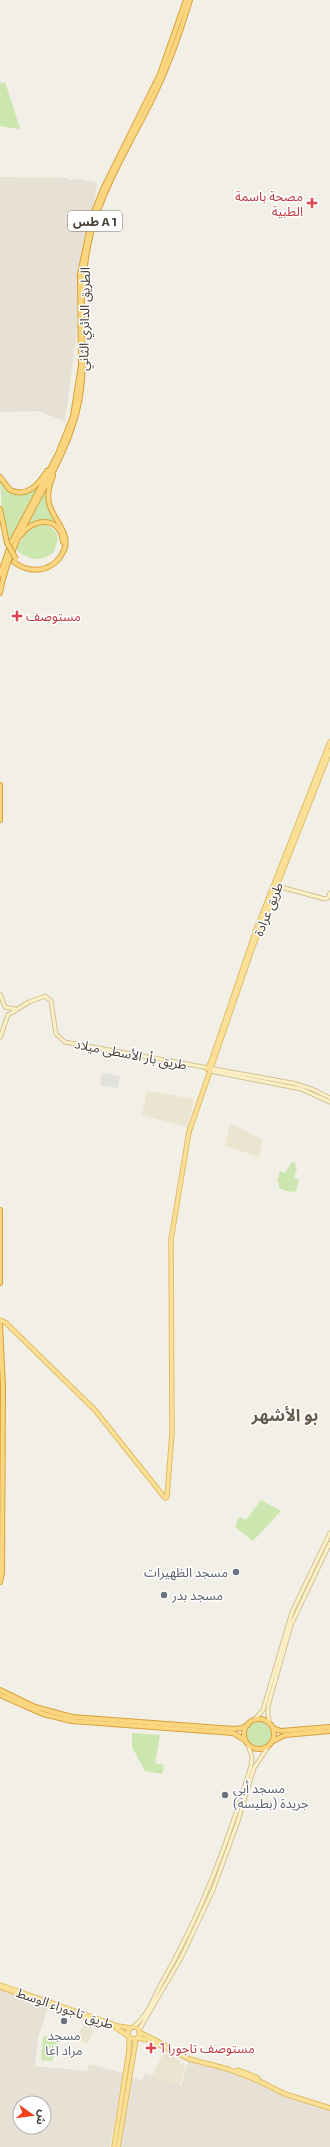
<svg xmlns="http://www.w3.org/2000/svg" width="330" height="2147" font-family="'Exo 2','Noto Sans Arabic',sans-serif">
<rect width="100%" height="100%" fill="#f2efe6"/>
<!-- residential -->
<g fill="#e6e1d4" fill-rule="evenodd">
<polygon points="0,177 66,178 70,180 80,179 97,183 65,421 38,411 0,412"/>
<path d="M 0,1990 L 48,2007 L 38,2038 L 35,2066 L 87,2071 L 89,2064 L 123,2073 L 110,2147 L 0,2147 ZM 20,2103 L 44,2103 L 44,2127 L 20,2127 Z"/>
<polygon points="189,2059 228,2069 285,2094 330,2108 330,2147 118,2147 129,2077 142,2080 145,2073 181,2086"/>
</g>
<!-- education -->
<g fill="#ebe4d0">
<polygon points="147,1091 194,1099 188,1127 142,1115"/>
<polygon points="230,1123 263,1140 259,1157 225,1146"/>
<polygon points="86,2020 96,2024 88,2044 76,2039"/>
<polygon points="164,2052 180,2060 180,2063 186,2066 179,2086 152,2076"/>
</g>
<!-- green -->
<g fill="#cce6b0">
<polygon points="5,82 20,128 19,129 0,126 0,83"/>
<polygon points="0,479 7,489 27,493 41,483 9,544 2,511"/>
<path d="M 50,482 L 47,492 L 58,527 C 41,518 36,519 22,532 Z"/>
<path d="M 37,524 C 48,524 56,528 58,539 L 54,552 C 39,563 30,560 16,550 L 27,530 Z"/>
<polygon points="292,1162 296,1164 295,1167 297,1168 294,1178 299,1179 296,1192 286,1191 279,1188 279,1183 277,1182 280,1171 285,1173"/>
<polygon points="261,1500 281,1511 253,1541 235,1527 239,1517 246,1520"/>
<circle cx="259" cy="1735" r="13"/>
<polygon points="132,1733 160,1735 155,1763 164,1765 162,1774 145,1771 132,1747"/>
<polygon points="43,2036 62,2038 59,2044 57,2055 54,2056 52,2061 41,2060"/>
</g>
<!-- parking -->
<polygon fill="#e3e1de" points="102,1073 120,1076 118,1088 100,1085"/>
<g fill="none" stroke-linecap="round" stroke-linejoin="round">
<!-- secondary casing -->
<g stroke="#d1c397" stroke-width="5">
<g id="secondary">
<polyline points="277,886 325,899 328,898 330,893"/>
<polyline points="0,994 5,1007 15,1009"/>
<polyline points="0,1038 8,1015 29,1002 45,996 51,1001 56,1034 65,1042 292,1083 312,1089 330,1098"/>
<polyline points="210,1071 301,1089 330,1102"/>
<polyline points="253,1721 263,1710 292,1612 330,1533"/>
<polyline points="270,1724 268,1715 268,1706 291,1625 330,1543"/>
<path d="M 133,2027 C 146,2018 154,1998 161,1984 C 201,1915 228,1842 251,1766 L 252,1757 L 248,1745"/>
<polyline points="139,2030 181,1958 213,1890 237,1824 254,1768 268,1747"/>
</g>
</g>
<!-- primary casing -->
<g stroke="#e0be67" stroke-width="5.5">
<g id="primary">
<polyline points="207,1069 211,1062 256,930 330,742"/>
<polyline points="0,1320 6,1323 95,1410 165,1498 167,1497 172,1433 171,1240 189,1132 252,949 330,751"/>
<polyline points="0,1985 118,2026 131,2028"/>
<polyline points="0,1987 107,2025"/>
<circle cx="134" cy="2033" r="6"/>
<polyline points="116,2028 128,2036"/>
<polyline points="139,2032 165,2045"/>
<polyline points="137,2038 149,2040 189,2059 228,2069 259,2081 285,2094 330,2108"/>
<polyline points="238,2070 258,2078"/>
<polyline points="114,2147 129,2051 129,2037"/>
<polyline points="118,2147 136,2039"/>
</g>
</g>
<!-- trunk casing -->
<g stroke="#d8a13a" stroke-width="6">
<g id="trunk">
<path d="M 0,477 L 10,490 C 27,498 38,485 47,471"/>
<polyline points="0,509 7,543"/>
<path d="M 21,535 C 34,517 60,516 63,542"/>
<path d="M 14,562 C 23,569 35,572 46,568 C 53,565 59,560 62,554 C 74,535 53,521 49,503 C 47,493 49,485 53,476"/>
<polyline points="0,575 11,543 58,454 73,416 81,365 80,274 92,217 103,189 160,74 186,0"/>
<path d="M 0,593 C 11,531 54,484 73,425 C 88,382 81,340 82,296 C 83,275 86,254 91,233 C 104,185 131,142 153,98 C 168,67 180,34 190,0"/>
<polyline points="0,785 0,820"/>
<polyline points="0,1210 0,1283"/>
<polyline points="0,1324 3,1386 2,1573 0,1582"/>
<polyline points="0,1690 35,1707 72,1717 234,1729 242,1728 248,1725"/>
<polyline points="0,1695 43,1714 72,1721 233,1733 245,1740"/>
<circle cx="259" cy="1734" r="15"/>
<polyline points="273,1728 281,1731 330,1727"/>
<polyline points="273,1741 285,1735 330,1731"/>
</g>
</g>
<!-- secondary -->
<use href="#secondary" stroke="#fdf0c6" stroke-width="3"/>
<!-- primary -->
<use href="#primary" stroke="#fbe097" stroke-width="3.5"/>
<!-- trunk -->
<use href="#trunk" stroke="#fad680" stroke-width="4"/>
<!-- trunk-bridge casing -->
<g stroke="#d8a13a" stroke-width="6" stroke-linecap="butt">
<polyline id="trunk-bridge" points="7,543 16,559"/>
</g>
<!-- trunk-bridge -->
<use href="#trunk-bridge" stroke="#fad680" stroke-width="4"/>
</g>
<!-- markers -->
<g fill="#e0444e" stroke="#fff" stroke-width="1.5">
<path d="M310 197h4v4h4v4h-4v4h-4v-4h-4v-4h4z"/>
<path d="M15 610h4v4h4v4h-4v4h-4v-4h-4v-4h4z"/>
<path d="M149 2042h4v4h4v4h-4v4h-4v-4h-4v-4h4z"/>
</g>
<g fill="#6b7280" stroke="#fff" stroke-width="1.5">
<circle cx="236" cy="1572" r="4"/>
<circle cx="164" cy="1595" r="4"/>
<circle cx="225" cy="1795" r="4"/>
<circle cx="64" cy="2021" r="4"/>
</g>
<g text-anchor="middle" dominant-baseline="central" stroke-width="3" stroke-linejoin="round" paint-order="stroke">
<!-- shield labels -->
<rect fill="#fff" stroke="#7d7972" stroke-width="1" x="68" y="211" width="54" height="20" rx="3"/>
<g font-size="12" font-weight="bold" fill="#453f35">
<text x="95" y="221">طس A 1</text>
</g>
<!-- health labels -->
<g font-size="13" fill="#be3a42" stroke="#fff" text-anchor="start">
<text x="303" y="196" text-anchor="end">مصحة باسمة<tspan x="303" dy="15">الطبية</tspan></text>
<text x="26" y="616">مستوصف</text>
<text x="160" y="2048">مستوصف تاجورا 1</text>
</g>
<!-- street labels -->
<g font-size="13" fill="#453f35" stroke="#fff">
<text transform="translate(84 319) rotate(-89)">الطريق الدائري الثاني</text>
<text transform="translate(268 909) rotate(-68)">طريق عرادة</text>
<text transform="translate(131 1054) rotate(11)">طريق بأر الأسطى ميلاد</text>
<text transform="translate(65 2008) rotate(19)">طريق تاجوراء الوسط</text>
</g>
<!-- worship labels -->
<g font-size="13" fill="#5b616d" stroke="#fff" text-anchor="start">
<text x="228" y="1572" text-anchor="end">مسجد الظهيرات</text>
<text x="172" y="1595">مسجد بدر</text>
<text x="233" y="1788">مسجد أبي<tspan x="233" dy="15">جريدة (بطيسة)</tspan></text>
<text x="64" y="2035" text-anchor="middle">مسجد<tspan x="64" dy="15">مراد اغا</tspan></text>
</g>
<!-- district labels -->
<g font-size="17" font-weight="bold" fill="#675d4d" stroke="#fff">
<text x="285" y="1414">بو الأشهر</text>
</g>
</g>
<!-- north arrow -->
<g transform="translate(32 2115) rotate(104)"><circle r="19" fill="#ffffff" stroke="#b5b2ae"/>
<path d="M0-3L7 15L0 10L-7 15Z" fill="#f3411c"/>
<text y="-6" font-size="11" font-weight="bold" text-anchor="middle" fill="#453f35">ش</text>
</g>
</svg>
